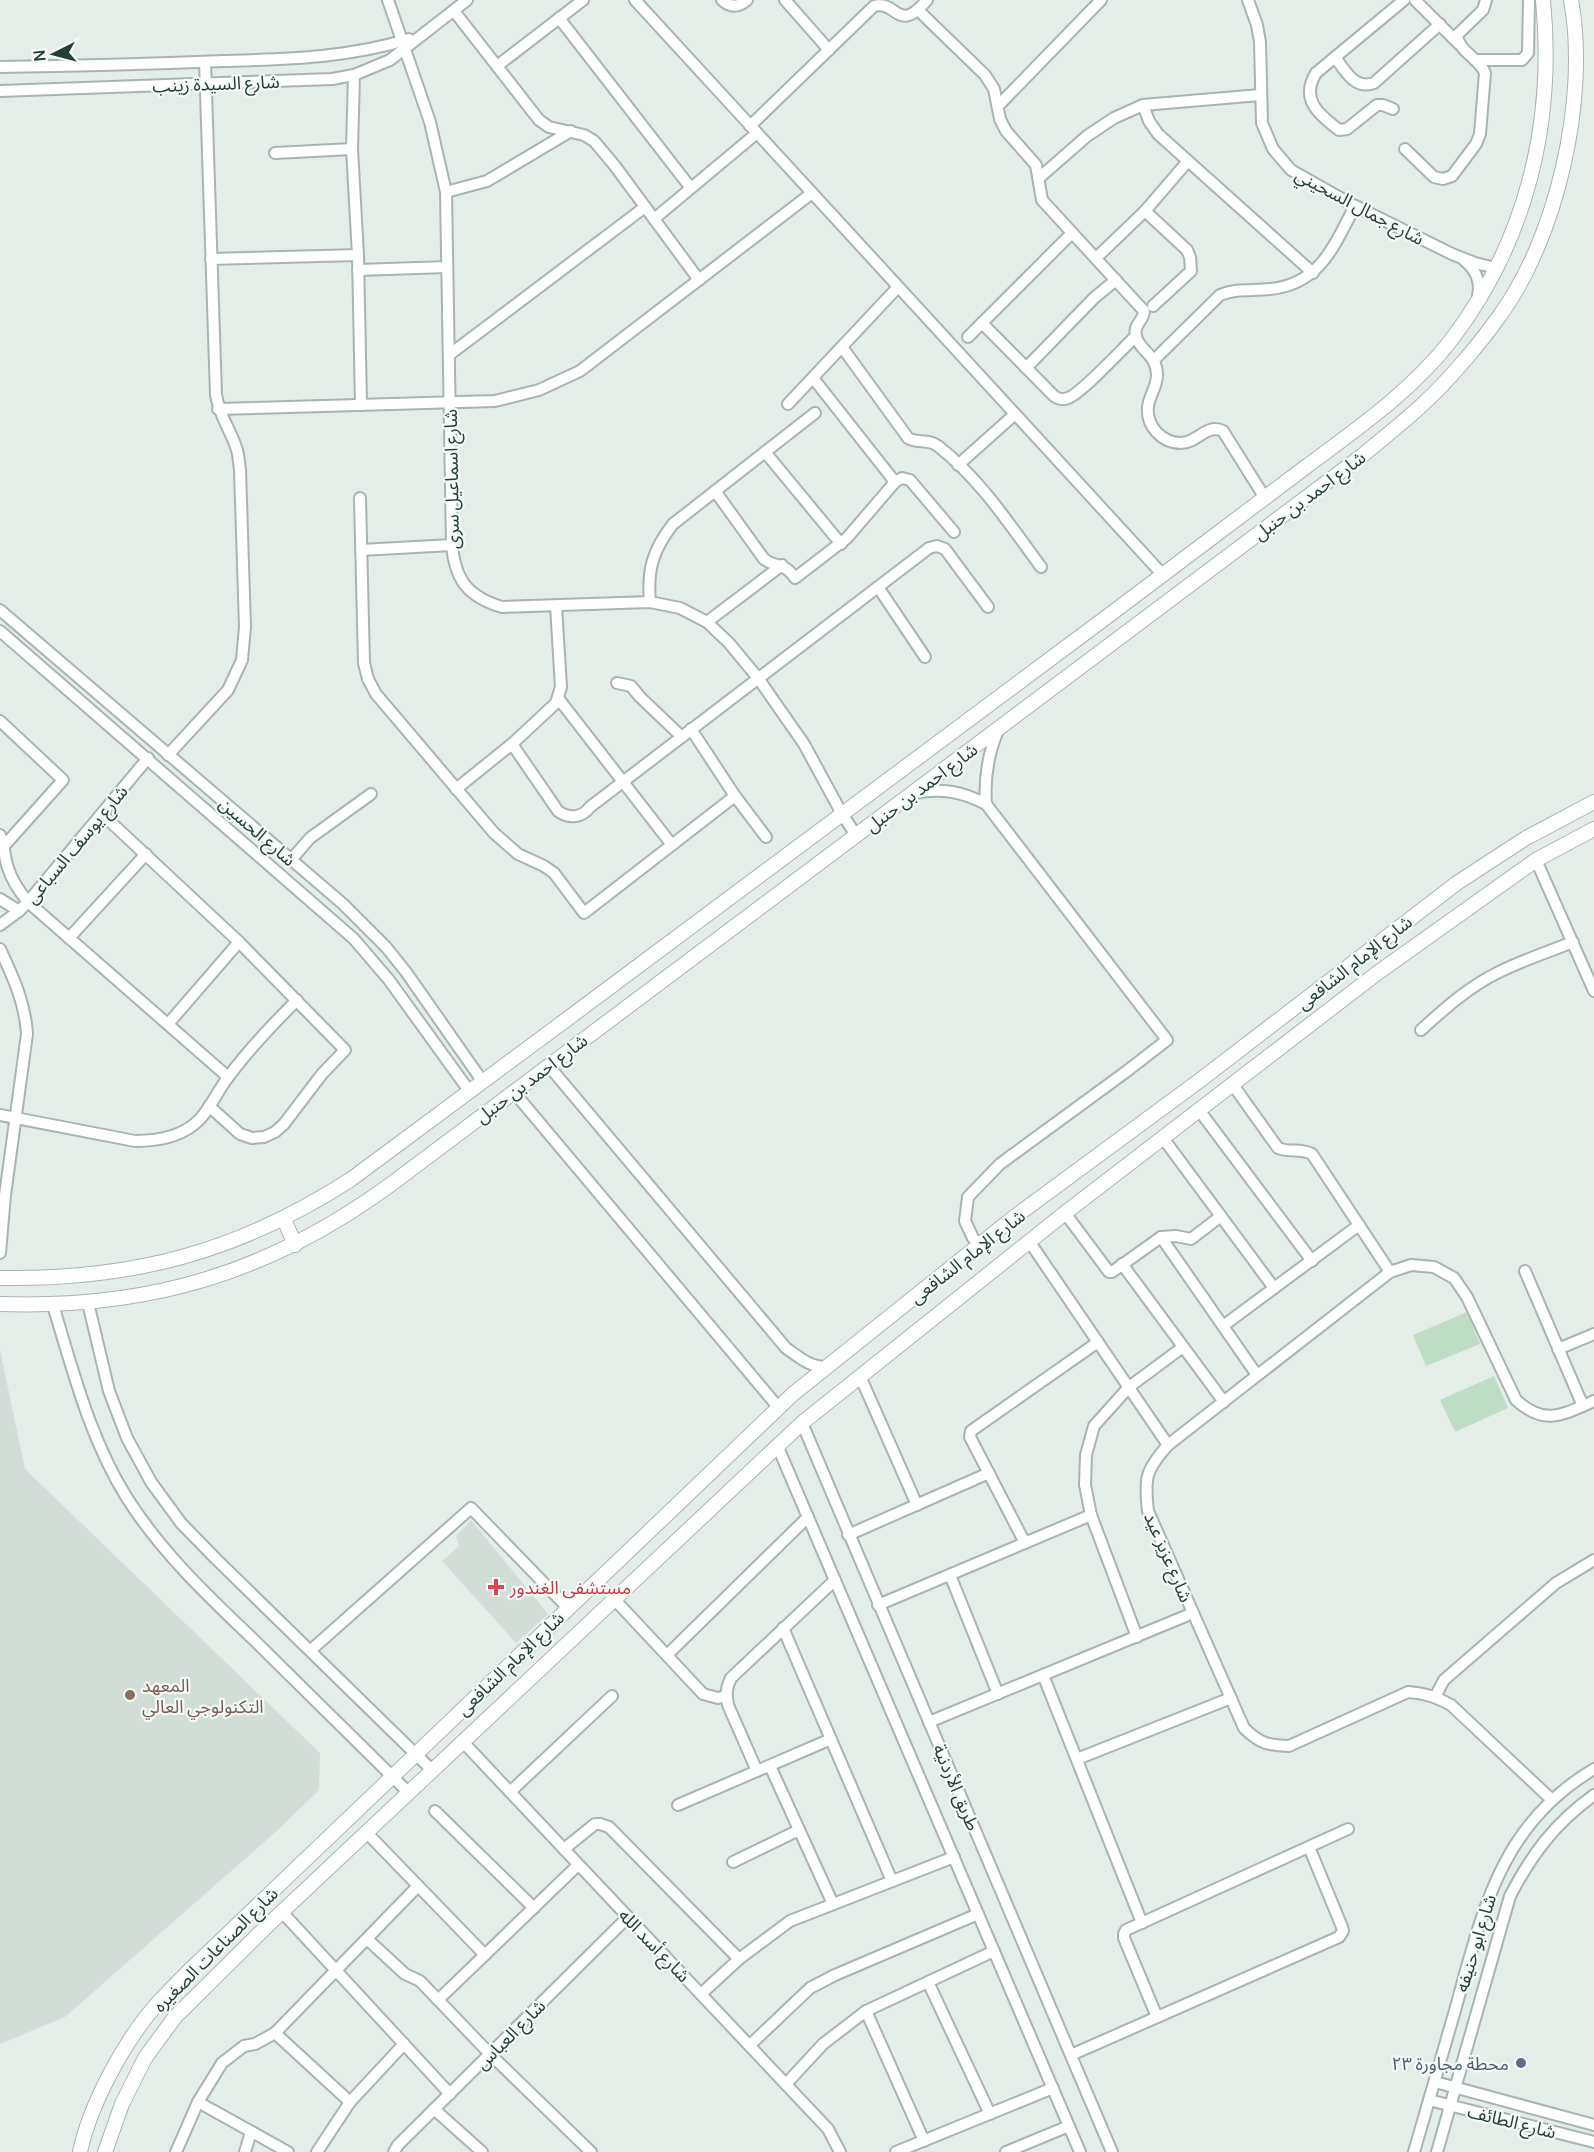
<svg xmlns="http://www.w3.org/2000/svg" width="1594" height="2152" font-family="Manrope,'Noto Sans Arabic',sans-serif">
<rect width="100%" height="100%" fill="#e5ede9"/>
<!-- built -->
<g fill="#d3ddd8">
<polygon points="0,1350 25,1469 320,1753 319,1790 278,1830 65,2017 0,2044"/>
<polygon points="471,1520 548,1614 516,1643 442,1561 459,1546 456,1536"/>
</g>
<!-- green -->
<g fill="#bfddc5">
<polygon points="1467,1312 1480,1344 1426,1366 1413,1335"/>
<polygon points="1494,1376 1508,1408 1455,1432 1440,1400"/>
</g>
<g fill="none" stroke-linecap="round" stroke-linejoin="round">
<!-- minor casing -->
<g stroke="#a7b5b0" stroke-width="14">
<g id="minor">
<path d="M 388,0 L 430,122 L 446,192 L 452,545 C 455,580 468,597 502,607 L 650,602 L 680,608 L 707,622 L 729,643 L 758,678 L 804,744 L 842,814 L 856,835"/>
<polyline points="635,0 1163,575"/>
<path d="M 722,0 C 731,8 739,7 747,0"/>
<polyline points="785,0 829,50"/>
<polyline points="1248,0 1257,25 1260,42 1262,123 1273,149 1291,170 1353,205 1452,254 1475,263 1496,268"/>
<polyline points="1415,0 1459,44"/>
<path d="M 918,10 L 985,75 L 994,89 L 1000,119 L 1006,131 L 1036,165 L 1042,200 L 1144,311 C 1144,321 1133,324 1136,336 C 1139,351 1157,354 1157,375 C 1157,387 1149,396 1148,407 C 1146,426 1162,443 1181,443 C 1198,443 1206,423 1223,431 L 1265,498"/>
<polyline points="454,11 539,120 549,127 584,135 594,141 615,166 699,280"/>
<polyline points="559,18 690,187"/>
<path d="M 1335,57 C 1345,71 1355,90 1374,83 L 1440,24"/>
<polyline points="1475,60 1522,60 1528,53 1529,0"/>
<polyline points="497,66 583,0"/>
<path d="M 0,67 C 75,66 149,64 224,61 C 287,59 348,58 409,39"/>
<polyline points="354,75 352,149 358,255 361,405"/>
<polyline points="0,91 332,79 354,75 390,60 467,0"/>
<polyline points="999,105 1101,0"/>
<polyline points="1143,105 1149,121 1158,134 1313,273"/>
<path d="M 1393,109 L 1383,105 L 1377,105 L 1347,129 L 1339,130 C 1318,114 1300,99 1316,73 L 1404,0"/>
<path d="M 750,126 L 874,6 C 898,0 897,35 927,0"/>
<path d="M 1405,149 L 1434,177 L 1443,179 L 1452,176 L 1476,144 L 1480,134 L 1485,73 C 1479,58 1458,51 1457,35 L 1483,10 L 1486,0"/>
<polyline points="275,153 352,149"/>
<polyline points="1039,178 1087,136 1114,118 1143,105 1260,95"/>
<polyline points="446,192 487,181 571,131"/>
<polyline points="1145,211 1187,250 1190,257 1191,271 1153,306"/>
<polyline points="654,219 757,133"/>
<polyline points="1096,258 1145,211 1188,161"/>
<polyline points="211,259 358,255"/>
<path d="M 1464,260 C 1476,270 1481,281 1478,296"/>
<polyline points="358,270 447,267"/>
<path d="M 982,323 L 1054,396 C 1058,399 1063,400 1068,398 C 1081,394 1123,348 1136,336"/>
<polyline points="968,337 1072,233"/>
<path d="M 842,347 L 908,438 C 917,444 928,438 938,446 C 980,479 1010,525 1041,567"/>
<polyline points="449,355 645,207"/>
<path d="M 1154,360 L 1220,295 C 1237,288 1252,291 1270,289 C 1321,284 1334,245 1355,206"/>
<polyline points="1026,368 1095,297 1116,280"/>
<polyline points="813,378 895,482"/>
<polyline points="788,404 898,287"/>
<polyline points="218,409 495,401 539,390 580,371 812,193"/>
<polyline points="765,452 841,544"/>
<polyline points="958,465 1014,415"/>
<path d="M 715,491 L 764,559 C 777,569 783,561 795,578 L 847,538 L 895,482 L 902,478 L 910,480 L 954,532"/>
<polyline points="360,498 364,663 368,679 376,694 494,833 518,854 544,866 554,873 584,913 735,796"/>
<polyline points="361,550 452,545"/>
<polyline points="878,587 925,657"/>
<path d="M 650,602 C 647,569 653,550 673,524 L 815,413"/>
<polyline points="0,610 343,904 386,947 406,972 483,1082"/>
<polyline points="707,622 782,565"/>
<polyline points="0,631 354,939 389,980 470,1092"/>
<polyline points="617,683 631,686 640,697 682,737"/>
<polyline points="558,698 672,845"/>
<polyline points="0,721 63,780 4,846"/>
<polyline points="691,729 735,796 766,837"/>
<path d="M 512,744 L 558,811 C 569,819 582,818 590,807 L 929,548 L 937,546 L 945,549 L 988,607"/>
<path d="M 168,755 L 228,690 L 242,660 L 245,627 L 240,470 C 239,464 239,457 237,450 C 231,430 220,418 216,395 L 205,62"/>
<polyline points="456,789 512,744 556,703 561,687 556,606"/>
<path d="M 914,793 C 941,788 961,791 986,804 L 1167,1040 L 1127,1071 L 1000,1164 L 968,1197 L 965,1221 L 973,1238 L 980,1245"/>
<path d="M 986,804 C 984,776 988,753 999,728"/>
<polyline points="102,814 239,942 345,1050 322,1074 284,1124 275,1132 264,1137 252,1138 240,1134 209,1106"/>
<path d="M 0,835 C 5,846 4,857 8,868 C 12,881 19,891 28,902 L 228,1077"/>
<polyline points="291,860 310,838 371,794"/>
<polyline points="1536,860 1594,991"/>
<polyline points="0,899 19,911"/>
<polyline points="0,925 19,911 28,902 148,758"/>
<polyline points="69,938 146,854"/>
<path d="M 0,949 C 13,977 25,1002 27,1034 L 5,1195 L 0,1253"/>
<polyline points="168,1024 239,942"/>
<path d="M 1421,1030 C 1445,1008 1470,986 1499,972 C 1523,960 1548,952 1573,942"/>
<path d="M 548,1065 L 786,1348 C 800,1358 810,1367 827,1367"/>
<path d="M 1233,1085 L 1278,1148 C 1289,1153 1300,1148 1312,1154 L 1390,1272"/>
<polyline points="513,1091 778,1407"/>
<polyline points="1199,1110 1312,1261"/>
<path d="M 0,1115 L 135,1141 C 158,1141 184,1136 200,1119 C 211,1107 218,1090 229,1076 C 249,1049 273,1024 297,1000"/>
<polyline points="1163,1138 1274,1288"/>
<polyline points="1065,1213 1109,1272 1112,1272 1161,1237 1176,1236 1191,1239 1221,1216"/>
<polyline points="1161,1237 1257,1375"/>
<polyline points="1029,1241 1168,1445"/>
<polyline points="1122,1264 1224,1402"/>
<polyline points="1525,1271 1583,1406"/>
<polyline points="88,1303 109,1391 127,1438 151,1482 181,1523 216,1559 433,1771"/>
<path d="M 53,1305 C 73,1371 90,1439 127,1498 C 162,1553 208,1596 254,1640 C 305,1691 358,1742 409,1793"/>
<polyline points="1223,1326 1359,1225"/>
<polyline points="1558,1349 1594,1334"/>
<polyline points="860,1376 917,1505"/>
<polyline points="802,1423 1112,2152"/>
<polyline points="777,1445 1080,2152"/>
<polyline points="848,1535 989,1473"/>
<polyline points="1025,1543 970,1437 971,1431 1098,1342"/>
<polyline points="950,1575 998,1694"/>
<polyline points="615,1600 703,1694 718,1698 726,1696"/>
<polyline points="878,1605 1091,1515"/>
<polyline points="783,1628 892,1881"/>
<polyline points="1137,1637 1091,1515 1085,1485 1086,1455 1094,1426 1129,1387 1183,1347"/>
<polyline points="311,1650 471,1508 568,1608"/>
<polyline points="667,1655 808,1517"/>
<polyline points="1043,1675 1142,1923"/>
<polyline points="1435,1697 1444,1680 1556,1583 1594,1560"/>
<polyline points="929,1722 1193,1613"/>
<polyline points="463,1742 828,2129 840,2152"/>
<polyline points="1077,1759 1231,1698"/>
<polyline points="770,1766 833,1904"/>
<path d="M 757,1771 L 728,1705 C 726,1694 726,1688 731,1678 L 835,1580"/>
<polyline points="510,1792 612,1696"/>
<path d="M 1551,1799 L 1451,1705 C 1436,1697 1425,1693 1408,1692 L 1289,1746 C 1268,1745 1260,1744 1244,1728 L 1148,1511 C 1144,1477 1146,1470 1168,1445 L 1390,1272 L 1411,1265 L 1434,1267 L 1454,1278 L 1467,1297 L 1516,1400 C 1545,1426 1562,1415 1594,1401"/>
<polyline points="678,1805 831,1739"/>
<polyline points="435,1811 534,1908"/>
<polyline points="367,1833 485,1955"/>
<polyline points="564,1849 595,1824 600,1824 609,1827 739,1959"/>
<polyline points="733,1862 799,1830"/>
<polyline points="282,1912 450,2094"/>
<polyline points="367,1939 405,1974 420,1981 490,2054 591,2152"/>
<polyline points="928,1982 990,2114"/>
<polyline points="701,1994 739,1959 790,1921 954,1857"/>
<polyline points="438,2000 578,1865"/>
<polyline points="866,2011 924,2141"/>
<polyline points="1157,2017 1124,1938 1124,1934 1126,1930 1348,1829"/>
<polyline points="275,2033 350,2102"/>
<polyline points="750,2045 810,1988 835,1975 978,1914"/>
<polyline points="1071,2055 1339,1937 1343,1931 1342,1927 1309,1847"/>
<polyline points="1435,2082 1594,2125"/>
<polyline points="786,2084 823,2044 866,2011 994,1951"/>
<polyline points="1429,2100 1594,2142"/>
<polyline points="198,2102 288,2152"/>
<polyline points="434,2109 482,2152"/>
<polyline points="176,2152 198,2102 222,2063 244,2046 255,2044 275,2033 418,1886"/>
<polyline points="245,2152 251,2132"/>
<polyline points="317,2152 350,2102 404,2044"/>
<polyline points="394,2152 398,2145 628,1917"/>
<polyline points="896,2152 1053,2088"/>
<polyline points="1006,2152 1069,2126"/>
<path d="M 1414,2152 C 1428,2104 1442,2055 1456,2007 C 1483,1909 1501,1824 1594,1769"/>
<path d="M 1437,2152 L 1510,1896 C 1532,1854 1555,1823 1594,1795"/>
</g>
</g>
<!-- tertiary casing -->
<g stroke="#a7b5b0" stroke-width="16">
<g id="tertiary">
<polyline points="284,1219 295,1245"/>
<path d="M 0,1278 C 133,1280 238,1252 350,1180 C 602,994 852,806 1104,619 C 1172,568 1239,517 1307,466 C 1358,428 1413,390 1452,339 C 1527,240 1555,122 1543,0"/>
<path d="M 0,1304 C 149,1309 269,1273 390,1185 L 1363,455 C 1383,438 1404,422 1423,404 C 1448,381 1478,346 1498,318 C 1557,239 1589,97 1571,0"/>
<path d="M 80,2152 C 90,2104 125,2040 157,2004 C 169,1991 181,1979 193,1967 L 793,1394 L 1013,1218 L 1199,1081 L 1457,883 L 1526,838 L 1594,802"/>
<polyline points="105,2152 122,2104 145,2058 175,2017 268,1925 802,1423 1065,1213 1376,974 1536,860 1594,829"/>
</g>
</g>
<!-- minor -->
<use href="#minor" stroke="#fff" stroke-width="10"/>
<!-- tertiary -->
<use href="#tertiary" stroke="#fff" stroke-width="14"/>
</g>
<!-- markers -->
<path fill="#e0444e" stroke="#f5faf7" stroke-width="2" d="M493 1578h6v6h6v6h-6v6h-6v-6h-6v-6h6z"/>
<circle fill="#8d6e63" stroke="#f5faf7" stroke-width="2" cx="130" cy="1695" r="6"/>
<circle fill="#5c6f8a" stroke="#f5faf7" stroke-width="2" cx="1521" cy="2063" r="6"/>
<g text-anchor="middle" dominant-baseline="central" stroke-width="4.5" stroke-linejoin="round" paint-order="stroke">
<!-- street labels -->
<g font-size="18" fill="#243f36" stroke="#f5faf7">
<text transform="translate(216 83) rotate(-2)">شارع السيدة زينب</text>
<text transform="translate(1360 206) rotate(28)">شارع جمال السحيني</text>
<text transform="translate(451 479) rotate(-91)">شارع اسماعيل سرى</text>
<text transform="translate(1309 495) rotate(-37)">شارع احمد بن حنبل</text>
<text transform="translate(921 787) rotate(-37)">شارع احمد بن حنبل</text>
<text transform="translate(258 831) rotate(41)">شارع الحسين</text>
<text transform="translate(76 844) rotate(-50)">شارع يوسف السباعى</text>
<text transform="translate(1354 962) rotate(-38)">شارع الإمام الشافعى</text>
<text transform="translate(531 1078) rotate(-37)">شارع احمد بن حنبل</text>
<text transform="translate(967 1256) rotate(-38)">شارع الإمام الشافعى</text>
<text transform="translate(1169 1557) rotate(67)">شارع عزيز عيد</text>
<text transform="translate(510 1663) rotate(-44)">شارع الإمام الشافعى</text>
<text transform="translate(957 1787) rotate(67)">طريق الأردنية</text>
<text transform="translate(1475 1943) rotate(-73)">شارع ابو حنيفه</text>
<text transform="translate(655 1945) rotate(46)">شارع أسد الله</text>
<text transform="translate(215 1949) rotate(-45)">شارع الصناعات الصغيره</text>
<text transform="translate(510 2034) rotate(-45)">شارع العباس</text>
<text transform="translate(1512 2121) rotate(14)">شارع الطائف</text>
</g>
<!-- health labels -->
<g font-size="18" fill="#be3a42" stroke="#f5faf7" text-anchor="start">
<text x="510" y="1587">مستشفى الغندور</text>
</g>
<!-- education labels -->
<g font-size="18" fill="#785e54" stroke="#f5faf7" text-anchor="start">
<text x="142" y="1685">المعهد<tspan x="142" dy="21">التكنولوجي العالي</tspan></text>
</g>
<!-- service labels -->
<g font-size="18" fill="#4e5e75" stroke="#f5faf7" text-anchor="end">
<text x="1509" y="2063">محطة مجاورة ٢٣</text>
</g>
</g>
<!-- north arrow -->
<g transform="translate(54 54) rotate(264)" stroke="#f5faf7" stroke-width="4.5" paint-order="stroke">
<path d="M0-4.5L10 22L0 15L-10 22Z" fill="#243f36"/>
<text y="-9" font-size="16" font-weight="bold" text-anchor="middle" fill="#243f36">N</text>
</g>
</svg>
